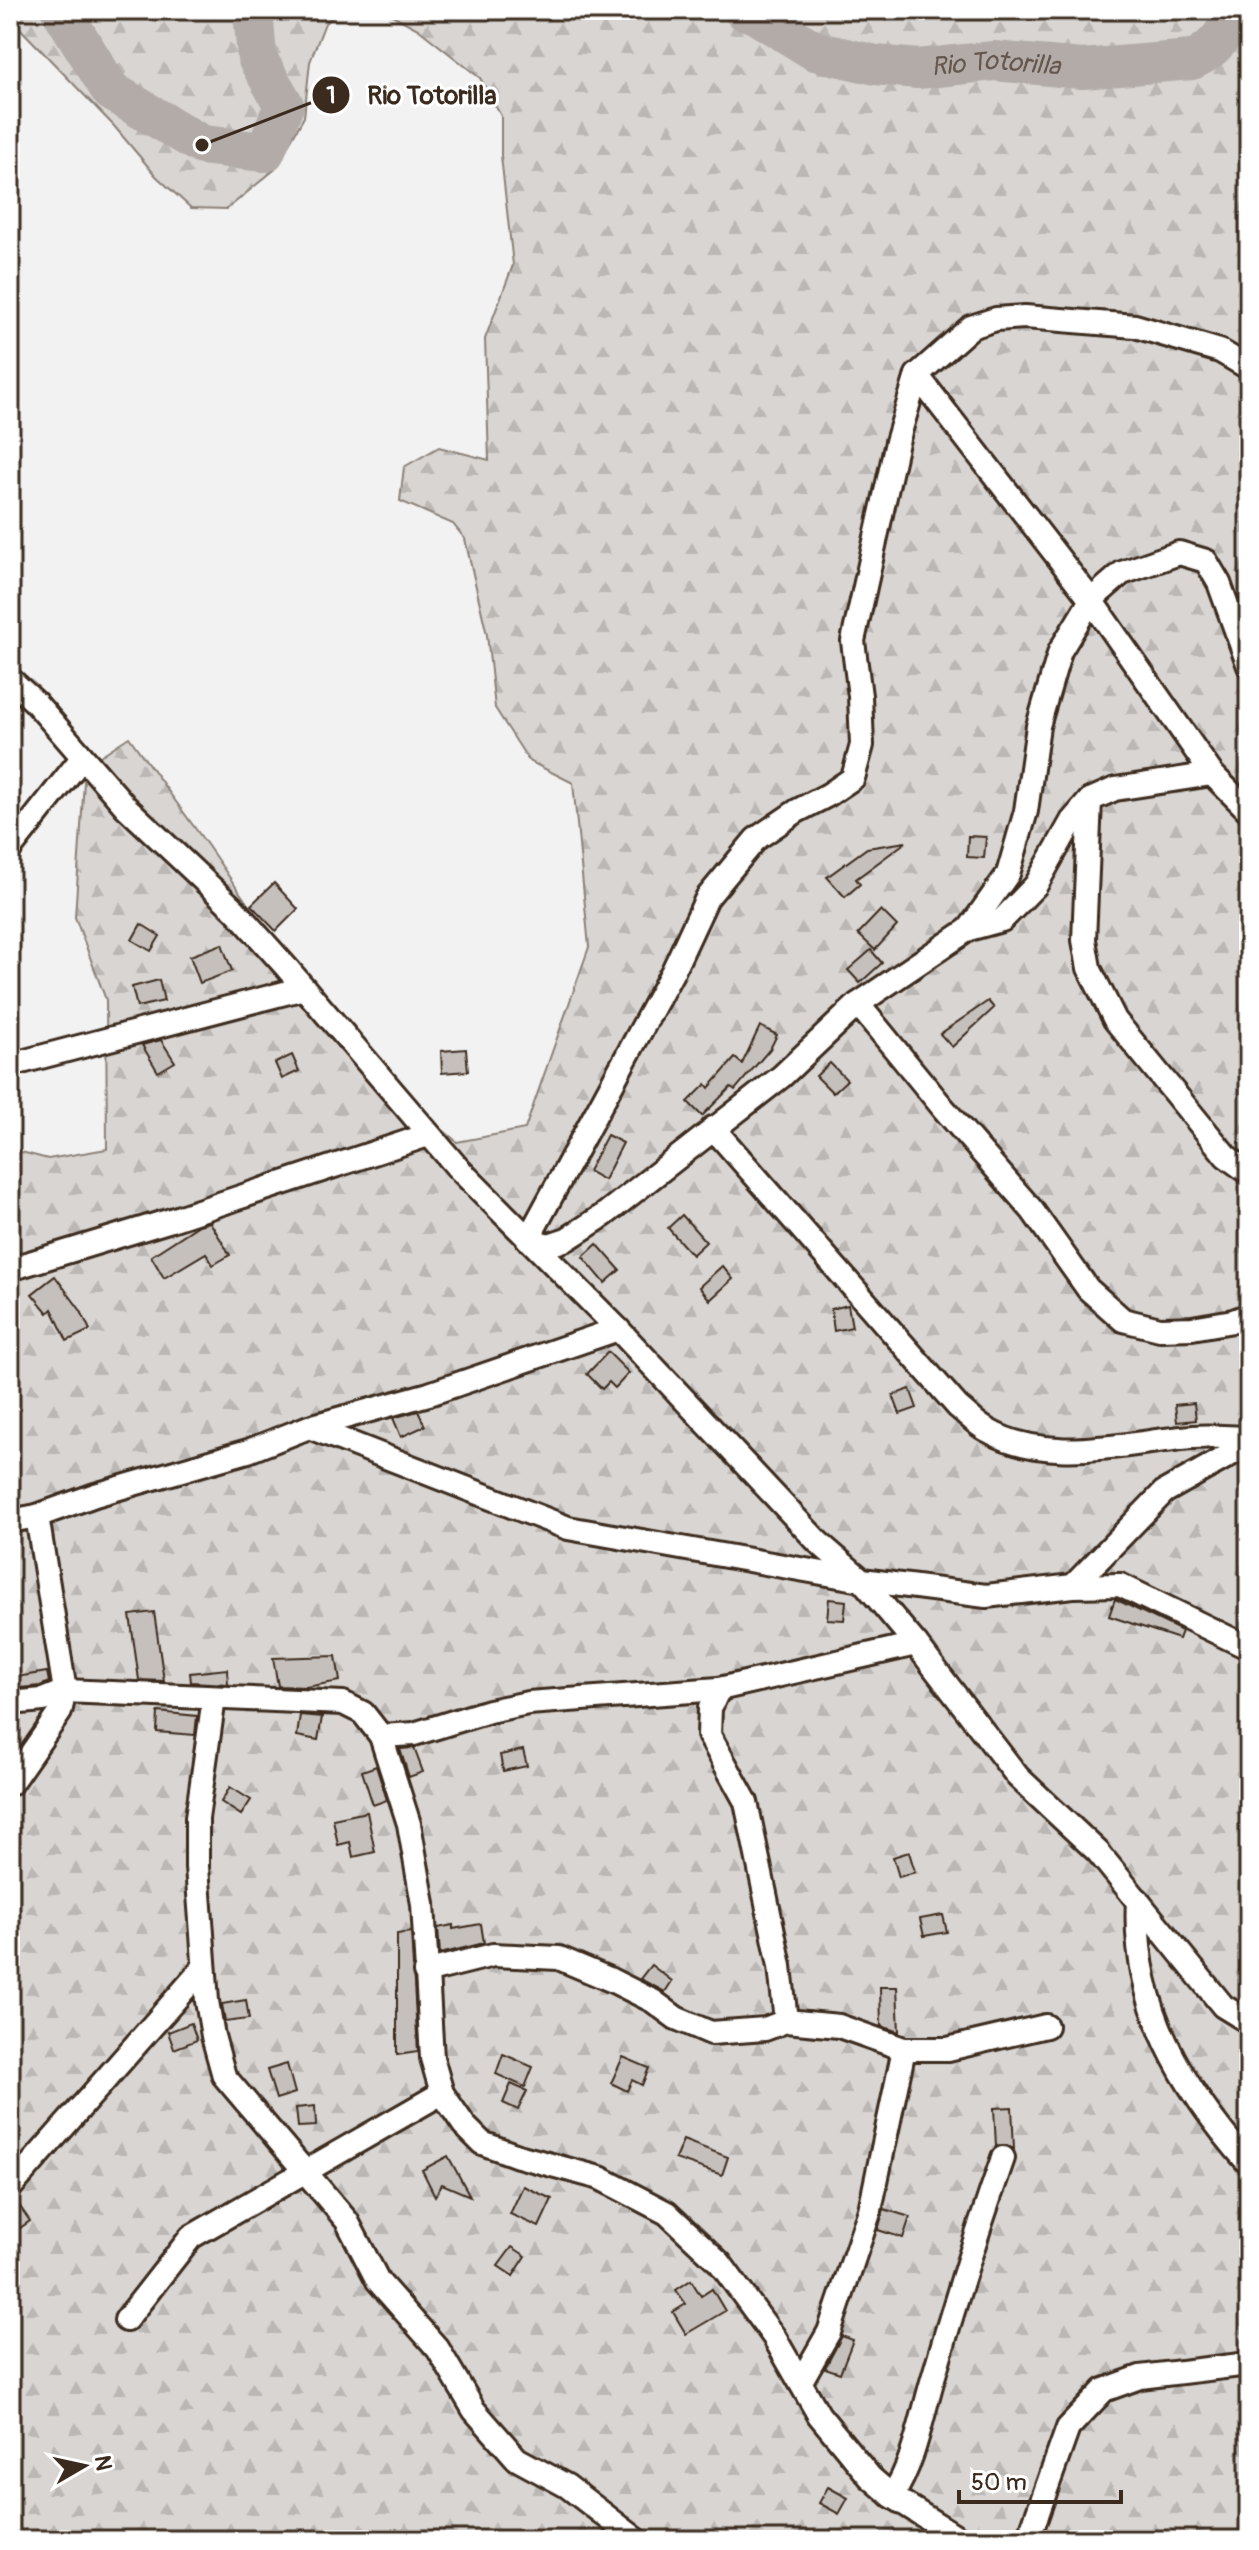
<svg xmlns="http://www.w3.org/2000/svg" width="1259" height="2550" font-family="Pangolin,sans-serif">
<defs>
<pattern id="forest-firs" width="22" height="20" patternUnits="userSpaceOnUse" patternTransform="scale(2)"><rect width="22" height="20" fill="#d8d5d2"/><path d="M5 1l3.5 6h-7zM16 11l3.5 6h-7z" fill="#bab7b4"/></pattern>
</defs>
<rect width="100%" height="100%" fill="#f3f2f2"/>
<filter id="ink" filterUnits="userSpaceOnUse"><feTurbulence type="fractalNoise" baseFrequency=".0125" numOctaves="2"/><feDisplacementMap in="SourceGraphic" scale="16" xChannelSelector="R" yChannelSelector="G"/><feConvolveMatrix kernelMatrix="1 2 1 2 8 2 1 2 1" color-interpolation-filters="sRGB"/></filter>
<g filter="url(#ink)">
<!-- forest -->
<g fill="url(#forest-firs)" stroke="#8a8078" stroke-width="2">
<polygon points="10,10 342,10 325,23 310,62 304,117 274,170 227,209 191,208 156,176 114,126 10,18"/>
<polygon points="383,10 1249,10 1249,2540 10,2540 10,1149 48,1159 107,1149 106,1000 75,917 85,766 129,737 208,846 345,1046 457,1142 525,1129 589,947 573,783 529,761 495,708 487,635 465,539 453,524 400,501 404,467 439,447 489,460 485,339 513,265 501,156 501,116 480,78 418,29"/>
</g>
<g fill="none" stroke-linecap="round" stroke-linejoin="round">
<!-- river -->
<g stroke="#b2aba7" stroke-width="40">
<polyline points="61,10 111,91 202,145 265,152 284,105 257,58 253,10"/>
<path id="s1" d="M 743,10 L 755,14 L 815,51 L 876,65 L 918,69 L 994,61 L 1082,69 L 1192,60 C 1215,50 1226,33 1237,10"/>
</g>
</g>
<!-- building -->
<g fill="#c6c0bd" stroke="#3b2a1e" stroke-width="2">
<polygon points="968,836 986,837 984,858 967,857"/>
<polygon points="906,842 856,879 860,884 845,897 827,877 867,848"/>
<polygon points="274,883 298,909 276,931 251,905"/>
<polygon points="881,910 897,926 875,950 858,934"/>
<polygon points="141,924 160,936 151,951 132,940"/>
<polygon points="222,944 232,971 200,983 190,956"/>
<polygon points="871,950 882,963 860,983 848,970"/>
<polygon points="159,980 164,1001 137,1007 132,987"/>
<polygon points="988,1001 994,1008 952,1047 940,1034"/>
<polygon points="760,1026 777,1035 770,1049 735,1090 731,1087 702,1116 688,1102 706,1084 709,1088 735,1058 742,1064"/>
<polygon points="161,1040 175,1062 158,1072 142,1045"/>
<polygon points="466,1049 468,1071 442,1073 441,1051"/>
<polygon points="292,1055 299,1071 282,1079 275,1063"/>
<polygon points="830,1063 847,1080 833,1093 816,1076"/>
<polygon points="607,1135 623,1143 604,1180 588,1171"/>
<polygon points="682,1215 706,1242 692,1255 668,1228"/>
<polygon points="210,1222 230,1255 213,1265 206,1253 164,1278 151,1256 199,1225"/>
<polygon points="597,1244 620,1270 605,1283 583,1257"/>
<polygon points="722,1266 733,1279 710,1300 699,1287"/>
<polygon points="55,1276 81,1311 90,1330 67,1341 52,1309 48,1313 32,1294"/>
<polygon points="848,1305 852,1327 834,1331 831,1309"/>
<polygon points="608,1352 629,1373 615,1388 609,1382 602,1389 587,1374"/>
<polygon points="910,1389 917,1408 900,1414 893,1395"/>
<polygon points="1194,1403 1196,1420 1177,1422 1175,1405"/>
<polygon points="418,1411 425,1426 401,1437 393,1418"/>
<polygon points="829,1599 846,1601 844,1620 827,1619"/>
<polygon points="1115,1599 1182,1631 1179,1639 1109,1616"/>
<polygon points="154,1612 164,1681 139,1680 130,1615"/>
<polygon points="336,1656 340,1681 306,1687 278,1686 273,1658"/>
<polygon points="227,1669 228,1684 191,1682 190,1673"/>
<polygon points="47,1672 49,1682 40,1686 10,1689 10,1678"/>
<polygon points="158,1712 197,1716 195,1735 157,1732"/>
<polygon points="300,1715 322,1717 318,1740 297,1736"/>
<polygon points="414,1748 423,1772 409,1777 400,1749"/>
<polygon points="523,1750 527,1766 503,1771 500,1755"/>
<polygon points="376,1766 387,1800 373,1805 362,1771"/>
<polygon points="230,1787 251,1800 241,1815 221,1802"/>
<polygon points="367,1812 375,1852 353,1857 350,1842 338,1845 333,1819"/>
<polygon points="909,1852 915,1872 899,1877 893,1857"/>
<polygon points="943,1915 947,1932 924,1936 920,1919"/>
<polygon points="481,1924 484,1943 440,1954 438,1928 453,1925 453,1929"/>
<polygon points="411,1932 418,2052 397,2055 397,1934"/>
<polygon points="651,1965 672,1981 665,1992 640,1979"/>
<polygon points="880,1987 897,1987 899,2032 881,2026"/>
<polygon points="246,2000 249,2019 225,2022 222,2004"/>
<polygon points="191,2023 197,2040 174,2049 168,2032"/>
<polygon points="503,2054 533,2067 525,2087 496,2074"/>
<polygon points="623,2057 649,2068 642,2085 632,2080 627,2091 611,2083"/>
<polygon points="287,2064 295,2093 276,2099 267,2070"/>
<polygon points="511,2084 527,2091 518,2110 503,2103"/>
<polygon points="315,2106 316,2126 298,2127 296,2108"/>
<polygon points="1012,2107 1014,2149 1007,2145 996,2146 994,2108"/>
<polygon points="683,2140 728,2157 722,2175 675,2159"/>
<polygon points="448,2156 470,2196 442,2184 435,2196 422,2170"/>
<polygon points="523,2186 552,2199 539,2227 510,2214"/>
<polygon points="16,2201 30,2221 10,2235 10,2202"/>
<polygon points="884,2209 910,2217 903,2238 878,2230"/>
<polygon points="512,2247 526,2256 513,2276 498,2266"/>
<polygon points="691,2280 701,2296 712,2289 725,2311 686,2334 673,2312 686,2304 676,2290"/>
<polygon points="842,2336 853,2340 840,2373 825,2368"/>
<polygon points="828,2487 848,2498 839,2514 819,2503"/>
</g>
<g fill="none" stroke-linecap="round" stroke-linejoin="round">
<!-- street casing -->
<g stroke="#3b2a1e" stroke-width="28">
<g id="street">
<polyline points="917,375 1091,600 1212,774 1249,811"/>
<polyline points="10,679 35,702 126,807 235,910 287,968 458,1168 618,1329 818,1542 862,1580 986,1596 1073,1586 1120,1585 1249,1648"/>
<polyline points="1090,800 1084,940 1089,968 1115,1020 1226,1156 1244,1169 1249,1170"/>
<polyline points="10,849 82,758"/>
<polyline points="969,929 1008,874 1026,811 1038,726 1060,651 1091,600 1122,573 1179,553 1206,561 1219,583 1249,666"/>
<polyline points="858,1004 944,1109 1032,1210 1088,1289 1123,1320 1160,1329 1192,1328 1233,1321 1249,1315"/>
<polyline points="10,1065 304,988"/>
<path d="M 713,1128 L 958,1407 C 967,1414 976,1424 987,1430 C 1049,1466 1127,1442 1193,1437 C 1211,1435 1231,1438 1249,1438"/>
<polyline points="528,1239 673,971 707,898 756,839 797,811 828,795 853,778 862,745 860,696 853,641 897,442 917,375 971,327 996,319 1025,317 1135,326 1220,351 1249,368"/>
<polyline points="528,1239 549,1245 567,1239 604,1215 782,1076 858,1004 969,929 1002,920 1036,885 1072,821 1090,800 1115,789 1212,774"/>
<polyline points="10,1269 168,1221 428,1135"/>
<polyline points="309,1427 568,1528 862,1580 916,1644 1018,1777 1098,1852 1223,2006 1249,2022"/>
<polyline points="10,1521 37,1516 95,1495 248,1451 309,1427 429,1394 618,1329"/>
<polyline points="1073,1586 1164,1492 1249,1444"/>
<polyline points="719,1689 710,1708 709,1735 746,1802 780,1966 786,2021"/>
<polyline points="214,1698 197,1818 197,1867 207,2001 213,2036 224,2076 347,2221 378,2281 438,2349 474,2410 517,2459 567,2486 637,2540"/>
<polyline points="10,1703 43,1700 65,1691 343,1703 363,1713 381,1736 409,1824 423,1904 432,2058 442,2093 464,2125 482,2143 518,2156 600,2178 667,2213 720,2263 774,2337 819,2415 870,2477 892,2496 962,2540"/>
<polyline points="381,1736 414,1734 489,1711 528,1703 719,1689 916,1644"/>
<polyline points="10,1784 60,1712 65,1691 37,1516"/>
<path d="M 1138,1900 C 1132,2005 1182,2088 1249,2164"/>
<polyline points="425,1972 493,1955 559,1958 611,1980 653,2001 676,2018 711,2033 765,2029 786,2021 839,2026 904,2049 948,2049 1046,2026"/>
<polyline points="10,2188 204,1967"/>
<polyline points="126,2320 191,2237 442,2093"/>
<polyline points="801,2381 829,2332 870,2210 904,2049"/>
<path d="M 892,2496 C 915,2462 922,2414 934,2375 C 955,2302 978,2229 1003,2158"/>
<polyline points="1028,2540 1068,2428 1104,2390 1140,2377 1249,2364"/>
</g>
</g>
<!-- street -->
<use href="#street" stroke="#fff" stroke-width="22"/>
</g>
</g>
<g text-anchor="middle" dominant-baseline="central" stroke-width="6" stroke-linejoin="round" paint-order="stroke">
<!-- water labels -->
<g font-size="26" font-style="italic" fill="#65574e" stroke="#fff">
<text stroke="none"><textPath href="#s1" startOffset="266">Rio Totorilla</textPath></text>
</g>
</g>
<!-- callouts -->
<path fill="none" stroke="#3b2a1e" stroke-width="3" d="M202 145L331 95"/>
<g fill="#3b2a1e" stroke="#fff" stroke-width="3">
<circle cx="202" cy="145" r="8"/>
<circle cx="331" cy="95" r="20"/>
</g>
<g font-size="24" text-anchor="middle" font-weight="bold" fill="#fff">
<text x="331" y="103">1</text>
</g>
<g font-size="26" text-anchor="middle" font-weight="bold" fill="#3b2a1e" stroke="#fff" stroke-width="6" stroke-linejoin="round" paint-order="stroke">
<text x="432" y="104">Rio Totorilla</text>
</g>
<!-- margin -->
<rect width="1259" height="2550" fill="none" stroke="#fff" stroke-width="40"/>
<rect x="20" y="20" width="1219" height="2510" fill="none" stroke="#3b2a1e" stroke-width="3" filter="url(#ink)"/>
<!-- north arrow -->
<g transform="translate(84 2466) rotate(81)" stroke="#ffffff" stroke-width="6" paint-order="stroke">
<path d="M0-6L14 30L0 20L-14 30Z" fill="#3b2a1e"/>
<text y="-12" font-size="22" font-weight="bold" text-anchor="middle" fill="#3b2a1e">N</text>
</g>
<!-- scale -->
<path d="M959 2490v12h162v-12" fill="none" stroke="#3b2a1e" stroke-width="4"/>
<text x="971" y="2490" font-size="24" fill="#3b2a1e" stroke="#ffffff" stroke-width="6" paint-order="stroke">50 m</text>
</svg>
